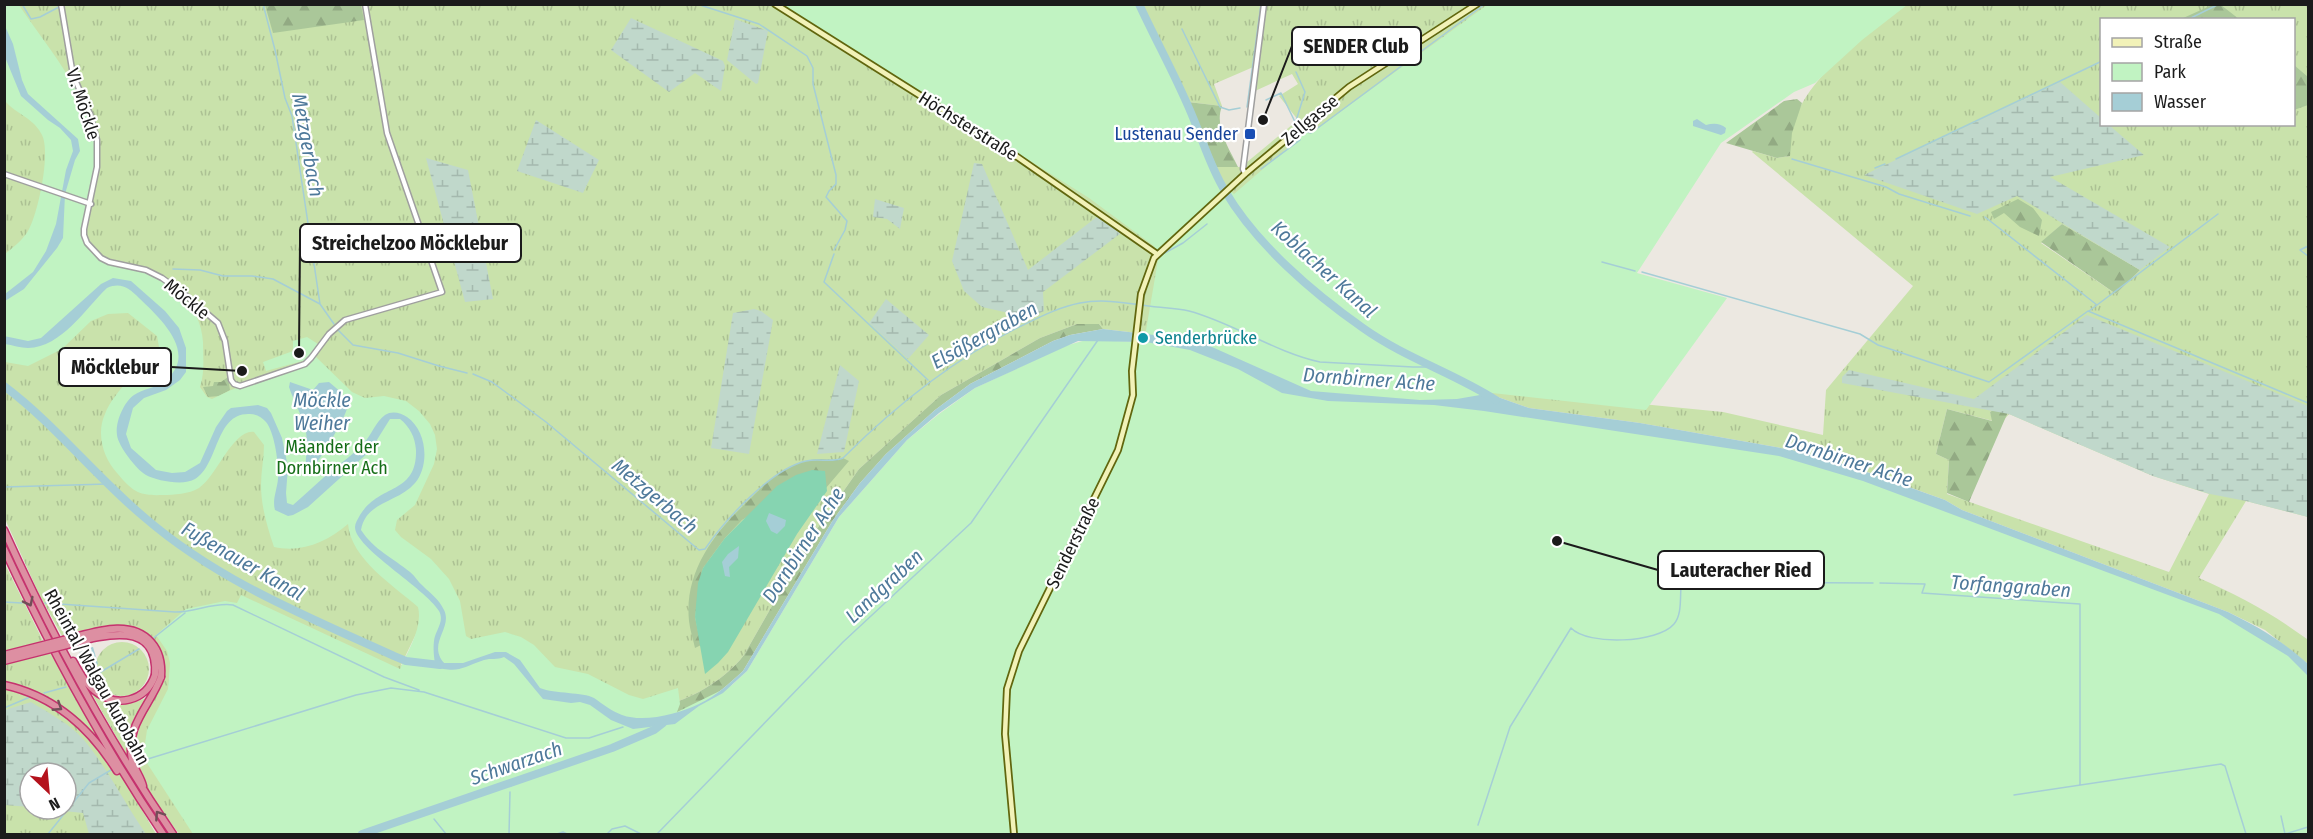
<svg xmlns="http://www.w3.org/2000/svg" width="2313" height="839" font-family="'Fira Sans Condensed',sans-serif">
<defs>
<pattern id="grass-tufts" width="24" height="20" patternUnits="userSpaceOnUse" patternTransform="scale(1.5)"><rect width="24" height="20" fill="#c9e2ab"/><path d="M3 7l-1-3M5 7V3M7 7l1-3M15 17l-1-3M17 17v-4M19 17l1-3" fill="none" stroke="#acc193"/></pattern>
<pattern id="forest-firs" width="22" height="20" patternUnits="userSpaceOnUse" patternTransform="scale(1.5)"><rect width="22" height="20" fill="#aac799"/><path d="M5 1l3.5 6h-7zM16 11l3.5 6h-7z" fill="#92aa83"/></pattern>
<pattern id="wetland-marsh" width="20" height="14" patternUnits="userSpaceOnUse" patternTransform="scale(1.5)"><rect width="20" height="14" fill="#c0d8cb"/><path d="M1 5h8M5 5V1M11 12h8M15 12V8" fill="none" stroke="#a4b9ae"/></pattern>
</defs>
<rect width="100%" height="100%" fill="#ece8e1"/>
<path fill="url(#grass-tufts)" fill-rule="evenodd" d="M821 4 1137 5 1178 92 1215 178V167H1241L1298 120 1279 96 1298 84 1292 74 1255 91 1258 65 1214 84 1222 106 1188 102 1142 5H1497L1445 43 1281 180 1273 192 1272 211 1295 242 1325 271 1372 310 1413 334 1511 382 1561 396 1723 412 1823 435 1826 390 1913 286 1752 152 1753 151 1777 158 1790 156C1788 110 1814 83 1844 53 1862 36 1880 20 1900 5H2308V517L2246 501 2199 578C2238 595 2273 614 2307 639L2308 664 2265 630 2228 612 1962 510 1945 500 1851 466 1792 450 1640 423 1529 408 1495 396 1480 395 1457 399 1420 400 1311 391 1203 343 1180 338 1103 329 1099 324H1077L1040 338 941 395 859 469 812 536 744 655C718 689 656 721 613 704 600 698 591 687 578 682 568 677 556 680 546 677 534 674 527 661 519 653 512 651 509 647 502 644 489 637 469 647 455 650L448 635 452 628 454 606 446 597 427 582 415 595 430 617 423 634H416L401 665C436 683 468 672 505 669L526 699C540 699 553 701 567 703 575 704 582 701 590 705 603 712 614 725 629 729 665 737 719 707 747 685L843 521 903 455 944 421 988 389 1071 350 1072 346 1087 342 1140 343 1134 386 1116 448 1025 635 1009 675 1003 720 1013 834H179C163 811 132 775 133 746 133 722 152 705 160 684 165 673 165 659 159 649 140 612 94 630 63 638L39 594 5 519 4 5H772L1084 203 1154 253 1158 255 1162 252 1178 308 1190 309 1320 361 1379 363C1356 345 1330 330 1308 311 1273 281 1244 247 1214 212 1196 223 1187 247 1164 250L1170 245 1178 244 1199 225V219L1218 203V197L1157 251 1075 193 994 139 804 20ZM2102 20H2294V124H2102ZM2062 224 2140 270 2116 294 2041 243ZM2037 382 2040 387C2025 397 2011 406 2002 422L2009 414 2153 476 2209 494 2169 572 1947 494 1949 460 1936 454 1947 409 1993 421 1990 412Z
M4 562 43 641 156 834H5ZM30 773H66V809H30Z
M95 669a27 27 0 1 1 54 0a27 27 0 1 1-54 0Z
M92 694C114 707 123 708 148 697 130 724 127 727 129 759Z"/>
<path fill="url(#forest-firs)" d="M265 5H361L364 20 273 33Z
M2212 5H2221L2239 19H2181Z
M2294 65 2308 77V105L2294 110Z
M1797 99 1802 103 1792 133 1790 156 1777 158 1726 143 1784 101Z
M1188 102 1222 106C1214 127 1229 148 1238 167H1215Z
M2018 199 2033 208 2042 220 2039 236 2020 227 2004 213 1994 219 1991 212Z
M2062 224 2140 270 2116 294 2041 242Z
M1077 324H1099L1103 329 1070 335 1053 341 970 384 935 410 886 454 860 483 833 520 743 671C730 683 716 696 699 704 678 714 643 723 622 715 611 711 603 704 594 698 582 692 555 694 540 688L520 660 506 652H495L463 663H444C431 647 445 633 446 615L434 594 423 587 427 581 446 597 454 606 452 628 448 635 455 650C469 646 489 637 502 644 509 646 512 651 519 653 527 661 534 674 546 677 556 680 568 677 578 682 591 687 600 698 613 704 656 721 718 689 744 655L812 536 859 469 941 395 1040 338Z
M228 377 230 390 219 396 208 397 203 387 213 386 214 382H221Z
M2037 382 2008 412 1969 502 1947 493 1949 460 1936 454 1947 409 1992 421 1990 412Z
M843 458 849 461 797 522 764 507 742 520 725 538 703 568 695 617 701 645 695 648C693 639 690 630 689 621 684 572 714 533 747 502 760 489 773 475 790 467 799 462 811 459 821 459 830 459 835 462 843 458Z"/>
<path fill="url(#wetland-marsh)" d="M631 18 723 61 725 66 721 91 695 73 669 92 611 50Z
M735 19 768 31 758 83 756 84 727 60Z
M2060 82 2101 118 2102 124 2109 125 2144 155 2050 177 2170 247 2140 270 2017 196 1977 214 1864 175Z
M536 120 599 160 583 193 517 171Z
M426 158 468 170 493 299 465 302Z
M974 163 982 164 1028 270 1098 216 1121 233 1043 292 1044 311 1022 321 1018 315 982 307 964 291 952 261Z
M875 199 904 208 900 229 887 219 873 217Z
M886 299 929 335 908 359 869 323Z
M754 309 761 311 773 320 749 454 711 448 733 313Z
M2087 315 2308 406V517L2246 501 2210 494 2153 476 2009 414 1842 383V377L1849 370 1974 399Z
M840 365 859 381 844 452 817 454Z
M31 702C49 713 70 724 84 740 108 769 125 804 146 834H89L83 813 44 809H66V773H30V807L5 805V710Z"/>
<path fill="#c1f3c2" d="M4 5H19C43 41 86 92 94 134 98 156 93 184 88 206 86 215 80 229 82 237 83 240 84 243 86 245 98 265 117 264 137 269 171 277 201 306 203 342 203 357 205 372 200 387L207 397 212 399 231 390 301 367 309 363 315 356 352 392 365 398 384 396 406 401 419 411 430 424 435 435 437 449 434 464 415 505 397 520 395 530 401 537 431 559 449 579 460 601 466 636 471 639 505 632 521 637 534 645 555 667 588 674 629 695 643 699 678 688 680 704 677 712 732 685 747 671 839 517 907 440 939 414 975 388 1065 346 1086 340 1144 342 1158 260 1154 246 1089 198 783 5H1143L1174 68 1224 184 1234 194 1298 139 1296 136 1302 131 1310 134 1487 5H1907L1862 40 1815 83 1794 92 1721 143 1637 273 1727 298 1646 410 1492 393 1489 402 1791 453 2211 606 2308 668V834H193L143 757 147 730 168 689 170 663 167 651 156 635 186 609 225 601 237 603 241 595 400 669C408 650 423 628 418 607 393 585 351 559 348 524 327 542 302 553 274 547 267 526 261 506 261 485 261 472 264 458 264 445L254 432C233 429 217 476 199 488 189 494 174 495 163 495 139 496 133 492 117 473 103 458 96 433 105 414 109 402 121 389 128 380 139 368 151 361 159 347L157 336 128 313 108 314 91 321 62 349 28 366 5 362V254C12 248 23 240 28 231 38 214 51 153 42 135 34 118 16 114 5 101Z
M307 337 318 344 306 360 266 371 263 362 293 351V341Z"/>
<path fill="#86d4b1" d="M812 470 825 471 827 491 797 534 728 652 718 663 705 674 695 617 698 583 703 568 725 538 777 486 796 475Z"/>
<path fill="#a5ced6" d="M5 26 13 44 22 80 28 94 78 139 80 151 75 160 65 194 63 238 57 248 24 289 5 301V294L33 272 46 251 56 224 66 170 73 151 71 140 60 128 48 120 21 96 5 57Z
M1697 119 1706 125C1713 123 1720 123 1726 128L1725 133 1721 135 1693 126V121Z
M113 278 131 281 165 311 179 328 186 348V372L180 380 166 390 144 398 133 408 126 434 131 448 156 470 172 473 185 472 200 463 216 427 227 411 231 408 258 405 267 408 271 413 282 438 288 467 286 493 287 503 293 505C306 494 318 482 331 471 342 462 354 454 363 444 371 436 376 421 385 415 392 410 401 413 407 417 427 431 430 465 415 483 398 503 366 501 361 530 374 550 393 558 410 572 415 576 418 582 423 586 431 594 439 599 444 610 453 628 427 643 444 663H463L495 652H506L520 660 540 688C555 694 583 692 594 698 603 704 611 711 622 715 644 723 678 714 699 704 716 696 730 683 743 671L833 520 860 483 886 454 935 410 970 384 1053 341 1070 335 1103 329 1180 338 1203 343 1311 391 1420 400 1457 399 1480 395 1495 396 1529 408 1640 423 1792 450 1850 466 1945 500 1962 510 2228 612C2257 626 2284 642 2308 664V676L2288 656 2219 614 1863 481 1779 456 1484 411 1434 405 1328 401 1282 393 1238 369 1190 350 1146 342 1078 341 975 388 939 413 907 440 839 517 747 671 723 693 699 706 675 724 633 729 611 720 590 705 580 702 571 703 543 699 514 664 504 657C497 660 491 658 484 660 460 668 459 674 432 666L435 664C434 657 433 649 434 641 435 630 445 622 439 611 425 588 355 548 355 527 355 523 358 519 360 515 380 483 417 495 416 450 415 437 410 427 400 419H390L370 451 308 507 293 515 288 516 275 510C272 500 277 490 278 479 279 465 275 433 266 422 262 417 256 414 250 414 215 412 219 465 195 479 184 486 157 481 146 475 137 470 118 446 117 435 115 422 124 402 134 395 143 389 155 388 163 382 201 355 160 318 139 298 129 288 121 282 107 288 85 309 62 347 28 348 21 348 12 345 5 344L4 336 28 341 41 338 101 284Z
M290 382 313 390 319 383 329 382 342 393 341 398 347 408C346 417 317 466 309 472L306 471C305 458 308 445 306 432 303 417 294 402 289 387Z
M769 513 786 520 785 526 777 534 771 531 766 521Z
M739 546 738 558 729 567 730 577 725 576 722 562 728 554Z
M87 648 93 647 98 664 90 670 84 665 79 653Z"/>
<g fill="none" stroke-linecap="round" stroke-linejoin="round">
<path stroke="#a5ced6" stroke-width="1.5" d="M22 4 31 19 40 17 59 7
M263 4 275 50 285 98 292 116 320 304 334 324
M697 4 759 24 807 56 813 68V84L836 175V184L829 191 826 197 847 221 845 230 834 250
M2187 20 2219 4
M1182 29 1220 107 1229 110 1240 108
M1266 100 1281 93 1297 126
M1247 107 1261 4
M1295 124 1305 92 1296 72
M1302 130 1311 133 1485 4
M1792 159 1886 187 1899 194 1970 216
M1896 159 2102 61
M1875 168 1885 164
M1261 169 1300 140
M1985 217 2097 305
M2308 246 2300 250 2308 256
M834 254 824 282 928 380
M1161 255 1183 243 1207 224
M1602 262 1635 271
M173 269 200 270 223 276H252L273 279 320 304
M1642 272 1860 334 1878 345 1989 382 2088 311 2308 403
M2089 311 2218 214
M337 329 353 345 398 353 439 366 467 373
M473 374 492 382 546 422 699 550 705 549C725 520 771 469 806 461 819 458 832 463 843 458 896 405 953 359 1021 326 1040 317 1059 307 1080 303 1105 298 1132 304 1157 307 1167 308 1178 308 1189 311 1234 323 1274 352 1320 362L1413 367H1426L1429 365
M4 487 107 484
M1880 583 1925 584 1922 593 2080 604V785
M4 602 22 603
M45 603 175 612C195 612 214 602 233 605L384 677 419 690
M151 640 185 613
M89 679 139 649
M44 693 66 687
M4 708 30 697
M138 762 356 695 391 688 424 692 566 738H589L623 727
M511 786V783
M2014 795 2221 764 2225 766 2246 834
M429 811 430 813
M2281 816 2285 834
M434 819 446 834
M1478 825 1510 727 1571 628C1588 646 1658 643 1674 624 1682 615 1680 598 1681 587L1719 582 1873 583
M48 834 89 783 111 770
M509 834 510 792
M557 834 563 832 567 834
M607 834 612 829 625 826 641 834
M657 834 843 642 971 523 1098 340
M2285 834 2308 827"/>
<path stroke="#a5ced6" stroke-width="8" d="M1139 4C1157 43 1178 80 1194 120 1204 144 1211 168 1225 191 1256 244 1313 293 1363 328 1405 358 1454 373 1496 400
M4 386C56 425 95 476 144 517 218 581 306 616 394 656L406 661 440 665
M362 834 612 748 654 730 663 723"/>
<defs>
<path id="street" d="M61 4 73 75 90 114 97 140V167L84 229V235L87 243 101 258 109 262 146 270 162 278 183 293 218 323 225 341 231 380 234 384 240 386 305 364 311 358 329 334 345 320 442 292 387 133 365 4
M4 174 91 204
M1245 174 1243 169 1264 4"/>
<path id="secondary" d="M775 4 1013 154 1157 254
M1014 834 1005 734 1007 689 1019 651 1118 450 1133 395 1132 371 1141 294 1154 258 1245 174 1349 87 1477 4"/>
<path id="highway" d="M4 530C52 636 107 738 173 834
M4 549C50 648 102 744 163 834
M73 661C79 672 85 683 95 691 116 708 146 702 155 675
M4 685C55 696 90 728 117 771
M143 786C141 777 134 769 132 760 125 726 150 706 161 677"/>
</defs>
<use href="#street" stroke="#9f9f9f" stroke-width="7"/>
<use href="#secondary" stroke="#61660e" stroke-width="8"/>
<use href="#highway" stroke="#c5336e" stroke-width="9"/>
<use href="#street" stroke="#fff" stroke-width="4"/>
<use href="#secondary" stroke="#f2f2b8" stroke-width="4.5"/>
<use href="#highway" stroke="#dd8fa2" stroke-width="6"/>
<defs>
<path id="highway-bridge" d="M4 655C24 650 44 645 63 640 90 634 129 617 151 642 160 652 162 664 161 677
M4 661C24 656 43 651 63 646 97 637 159 616 155 675"/>
</defs>
<use href="#highway-bridge" stroke="#c5336e" stroke-width="9" stroke-linecap="butt"/>
<use href="#highway-bridge" stroke="#dd8fa2" stroke-width="6"/>
</g>
<defs><path id="oneway-chevron" d="M-2-3.5L2.5 0L-2 3.5" fill="none" stroke-width="1.6" stroke-linecap="round" stroke-linejoin="round" transform="scale(1.5)"/></defs>
<g stroke="#724f58">
<use href="#oneway-chevron" transform="translate(29 602) rotate(64)"/>
<use href="#oneway-chevron" transform="translate(58 707) rotate(33)"/>
<use href="#oneway-chevron" transform="translate(159 815) rotate(-124)"/>
</g>
<rect fill="#1a4fb4" stroke="#fff" stroke-width="2" x="1244" y="128" width="12" height="12" rx="3"/>
<circle fill="#0f9aa8" stroke="#fff" stroke-width="2" cx="1143" cy="338" r="6"/>
<g text-anchor="middle" dominant-baseline="central" stroke-width="4.5" stroke-linejoin="round" paint-order="stroke">
<g font-size="18" fill="#1b1b1b" stroke="#fff">
<text transform="translate(83 104) rotate(72)">VI. Möckle</text>
<text transform="translate(1310 120) rotate(-40)">Zellgasse</text>
<text transform="translate(968 126) rotate(32)">Höchsterstraße</text>
<text transform="translate(187 299) rotate(39)">Möckle</text>
<text transform="translate(1073 543) rotate(-64)">Senderstraße</text>
<text transform="translate(97 677) rotate(61)">Rheintal/Walgau Autobahn</text>
</g>
<g font-size="18" fill="#164399" stroke="#fff" text-anchor="end">
<text x="1238" y="134">Lustenau Sender</text>
</g>
<g font-size="18" fill="#0d838f" stroke="#fff" text-anchor="start">
<text x="1155" y="338">Senderbrücke</text>
</g>
<g font-size="18" fill="#156d17" stroke="#fff">
<text x="332" y="447">Mäander der<tspan x="332" dy="21">Dornbirner Ach</tspan></text>
</g>
<g font-size="20" font-style="italic" fill="#4e799a" stroke="#fff">
<text transform="translate(308 145) rotate(80)">Metzgerbach</text>
<text transform="translate(1324 269) rotate(42)">Koblacher Kanal</text>
<text transform="translate(984 335) rotate(-29)">Elsäßergraben</text>
<text transform="translate(1369 379) rotate(4)">Dornbirner Ache</text>
<text x="322" y="400">Möckle<tspan x="322" dy="23">Weiher</tspan></text>
<text transform="translate(1849 460) rotate(18)">Dornbirner Ache</text>
<text transform="translate(655 496) rotate(40)">Metzgerbach</text>
<text transform="translate(803 545) rotate(-57)">Dornbirner Ache</text>
<text transform="translate(243 561) rotate(30)">Fußenauer Kanal</text>
<text transform="translate(884 586) rotate(-43)">Landgraben</text>
<text transform="translate(2011 586) rotate(4)">Torfanggraben</text>
<text transform="translate(516 763) rotate(-19)">Schwarzach</text>
</g>
</g>
<path fill="none" stroke="#1b1b1b" stroke-width="2" d="M1263 120L1292 46M299 353L300 243M242 371L171 367M1557 541L1658 570"/>
<g fill="#1b1b1b" stroke="#fff" stroke-width="2">
<circle cx="1263" cy="120" r="6"/>
<circle cx="299" cy="353" r="6"/>
<circle cx="242" cy="371" r="6"/>
<circle cx="1557" cy="541" r="6"/>
</g>
<g fill="#fff" stroke="#1b1b1b" stroke-width="2">
<rect x="1292" y="27" width="129" height="38" rx="6"/>
<rect x="300" y="224" width="221" height="38" rx="6"/>
<rect x="59" y="348" width="112" height="38" rx="6"/>
<rect x="1658" y="551" width="166" height="38" rx="6"/>
</g>
<g font-size="20" text-anchor="middle" font-weight="bold" fill="#1b1b1b">
<text x="1356" y="53">SENDER Club</text>
<text x="410" y="250">Streichelzoo Möcklebur</text>
<text x="115" y="374">Möcklebur</text>
<text x="1741" y="577">Lauteracher Ried</text>
</g>
<rect width="2313" height="839" fill="none" stroke="#1b1b1b" stroke-width="12"/>
<rect x="2100" y="18" width="195" height="108" fill="#ffffff" stroke="#a4a4a4" stroke-width="1.5"/>
<rect x="2112" y="38" width="30" height="9" fill="#f2f2b8" stroke="#a4a4a4" stroke-width="1.5"/>
<text x="2154" y="48" font-size="18" fill="#1b1b1b">Straße</text>
<rect x="2112" y="63" width="30" height="18" fill="#c1f3c2" stroke="#a4a4a4" stroke-width="1.5"/>
<text x="2154" y="78" font-size="18" fill="#1b1b1b">Park</text>
<rect x="2112" y="93" width="30" height="18" fill="#a5ced6" stroke="#a4a4a4" stroke-width="1.5"/>
<text x="2154" y="108" font-size="18" fill="#1b1b1b">Wasser</text>
<g transform="translate(48 791) rotate(154)"><circle r="28" fill="#ffffff" stroke="#a4a4a4" stroke-width="1.5"/>
<path d="M0-4.5L10 22L0 15L-10 22Z" fill="#b4121c"/>
<text y="-9" font-size="16" font-weight="bold" text-anchor="middle" fill="#1b1b1b">N</text>
</g>
</svg>
